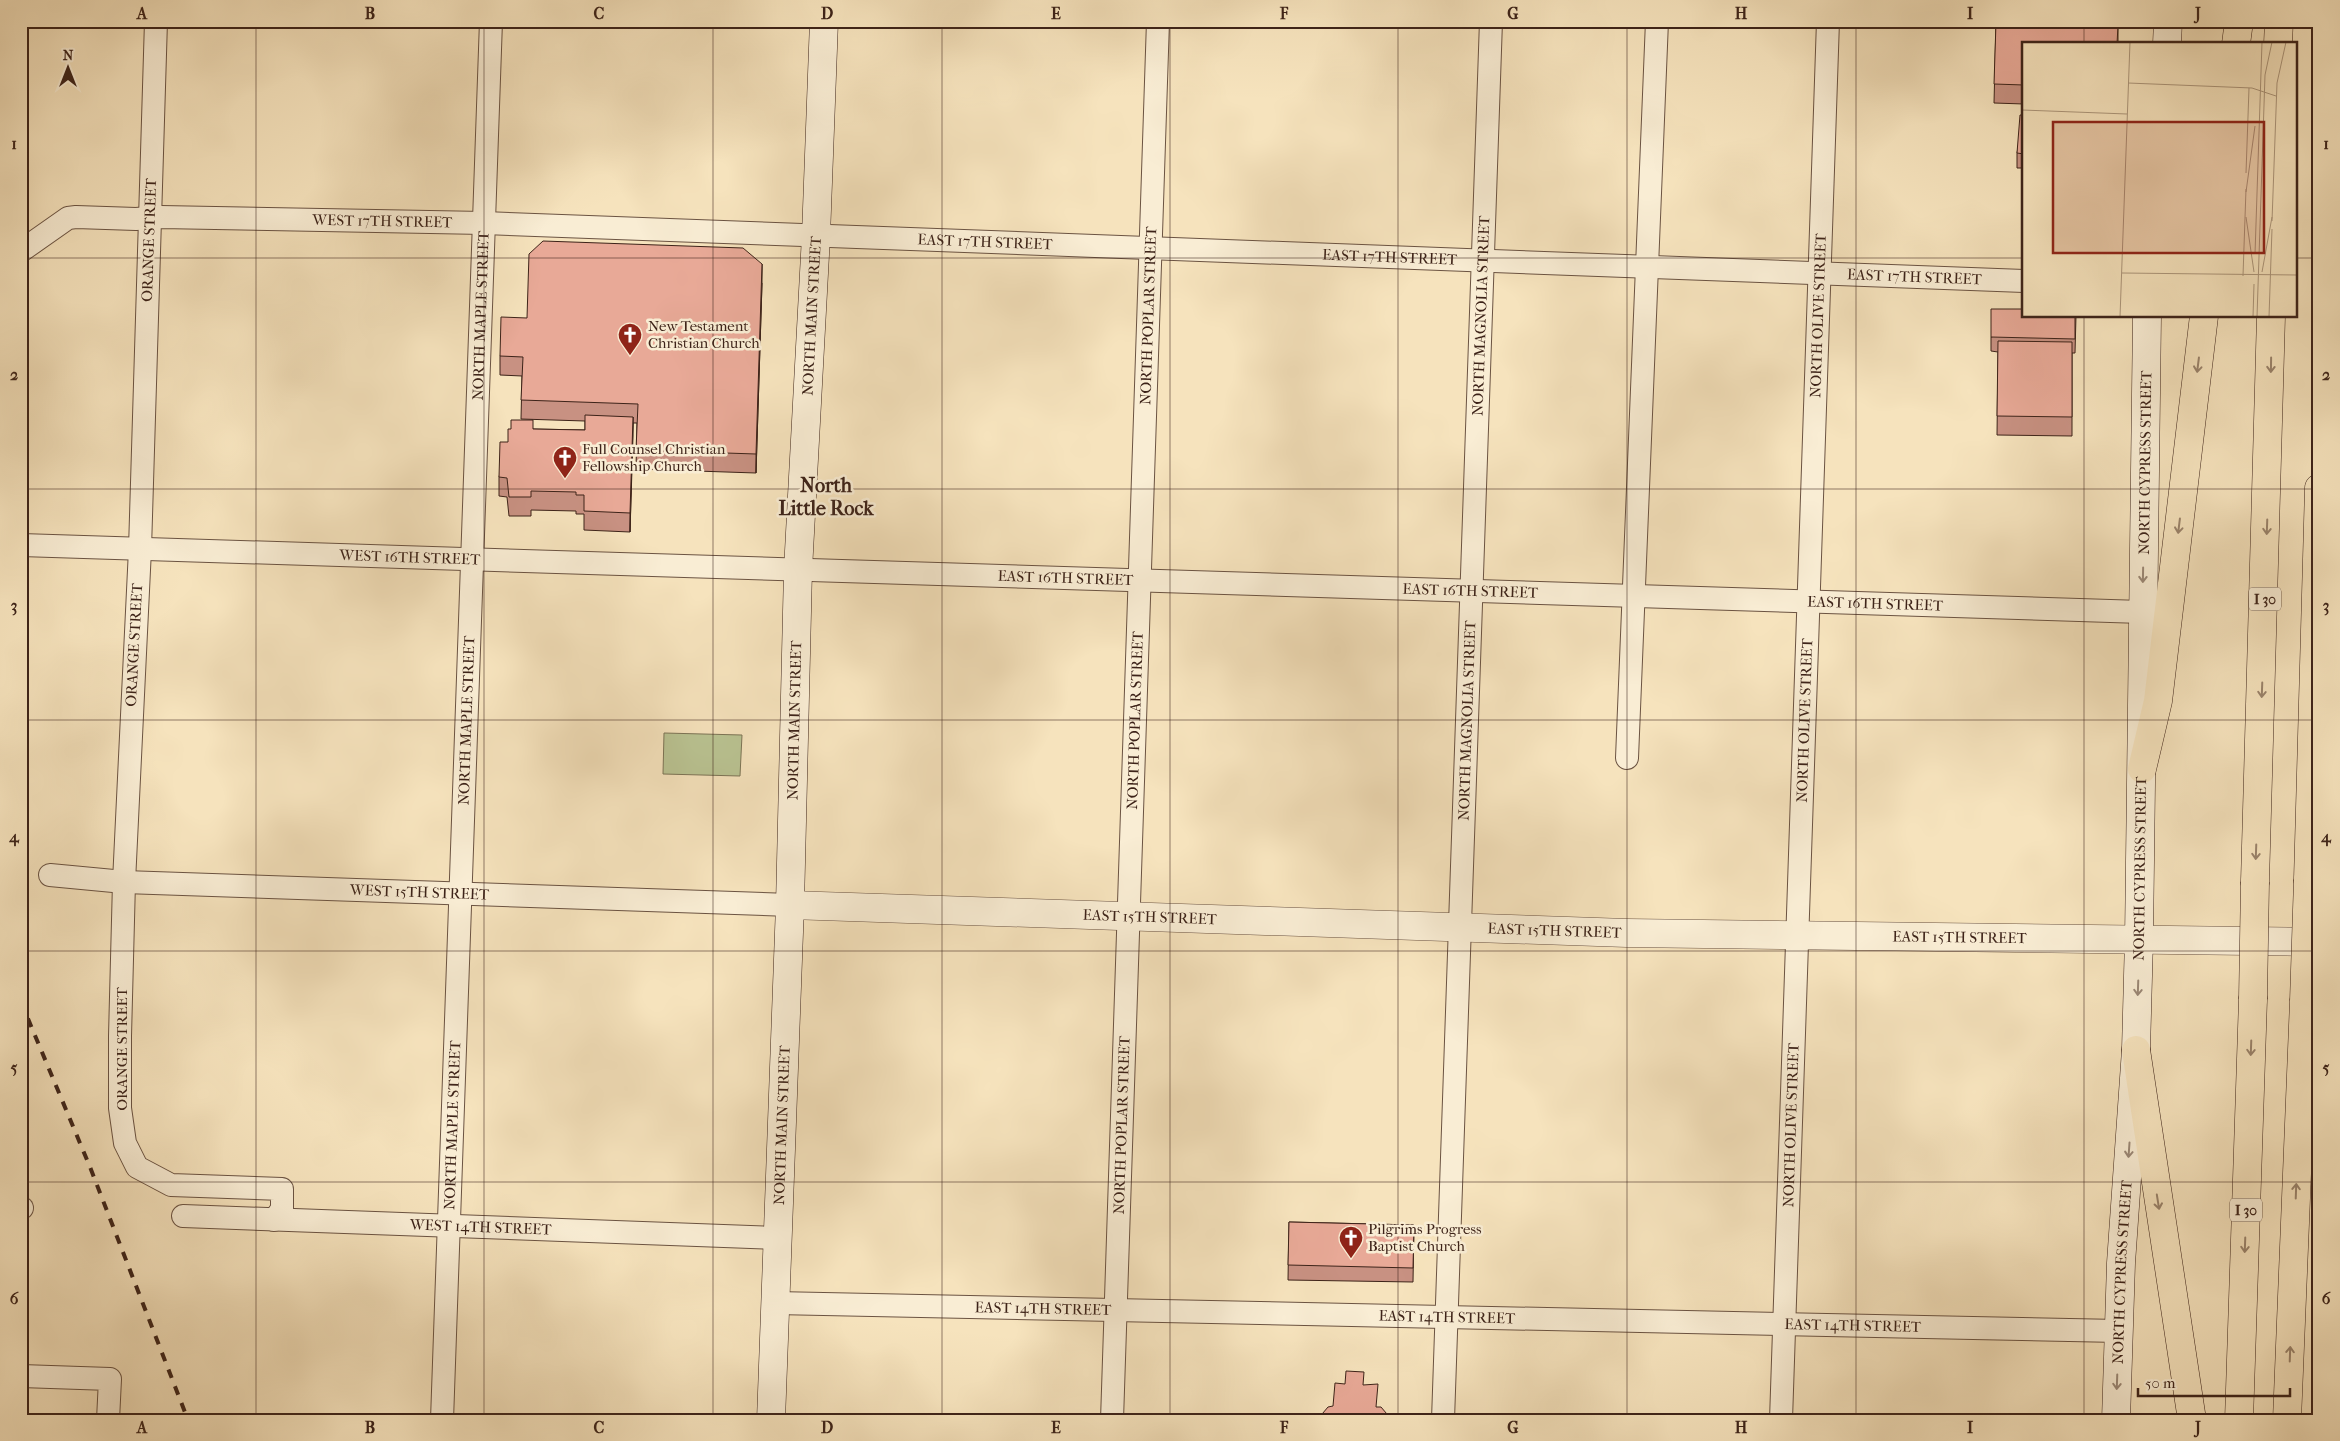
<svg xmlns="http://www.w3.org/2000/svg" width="2340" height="1441" font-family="'IM FELL French Canon',serif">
<rect width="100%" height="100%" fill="#f6e3bd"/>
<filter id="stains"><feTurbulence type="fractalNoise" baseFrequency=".004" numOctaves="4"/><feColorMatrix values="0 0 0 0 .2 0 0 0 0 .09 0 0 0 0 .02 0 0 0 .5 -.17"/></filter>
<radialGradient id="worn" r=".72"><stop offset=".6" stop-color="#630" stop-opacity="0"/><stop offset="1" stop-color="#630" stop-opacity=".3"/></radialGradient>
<path fill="#bac493" stroke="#7c7456" d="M664 733 742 735 740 776 663 774Z"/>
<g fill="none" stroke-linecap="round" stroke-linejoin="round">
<defs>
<g id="minor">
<path d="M156 21 140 549 124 882 120 1036V1108L125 1143 137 1167 171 1185 282 1189V1209L274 1220"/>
<path id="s1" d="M21 251 68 218 76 217 136 219 161 217 484 223 2024 281"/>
<path id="s2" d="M21 545 2142 612"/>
<path d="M1627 758 1657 21"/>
<path id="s3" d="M50 875 124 882 790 905"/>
<path d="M21 1208H22"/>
<path id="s4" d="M183 1216 777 1238"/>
<path id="s5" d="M775 1303 2119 1331"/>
<path d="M21 1376 110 1379 108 1420"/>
<path id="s6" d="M442 1420 491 21"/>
<path id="s7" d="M1112 1420 1158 21"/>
<path id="s8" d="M1443 1420 1491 21"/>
<path id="s9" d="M1781 1420 1828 21"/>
</g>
<g id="tertiary">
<path id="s10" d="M790 905 1627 933 2319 942"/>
</g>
<g id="secondary">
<path d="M2167 44 2168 21"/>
<path id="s11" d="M771 1420 790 905 798 570 816 236 824 21"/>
<path id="s12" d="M2116 1420 2121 1263 2136 1050 2139 939 2147 316"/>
</g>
<path id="motorway" d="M2236 44 2239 21
M2278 44 2279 21
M2142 769 2158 701 2204 316
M2308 880 2319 488
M2255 882 2271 316
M2136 1050 2192 1420
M2239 1420 2253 999
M2287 1420 2304 1001"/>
</defs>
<use href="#minor" stroke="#6b5342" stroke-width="24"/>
<use href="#tertiary" stroke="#6b5342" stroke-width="29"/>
<use href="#secondary" stroke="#3d2319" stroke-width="29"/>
<use href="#motorway" stroke="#3d2319" stroke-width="29"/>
<use href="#minor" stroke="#f9edd4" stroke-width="22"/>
<use href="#tertiary" stroke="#f9edd4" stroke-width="28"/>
<use href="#secondary" stroke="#f9edd4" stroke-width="28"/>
<use href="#motorway" stroke="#f6e3bd" stroke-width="28"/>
<path stroke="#3d2319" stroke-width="4" stroke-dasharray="9 9" stroke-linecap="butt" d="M21 1002 90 1167 188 1420"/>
<defs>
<path id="motorway-bridge" d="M2253 999 2255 882
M2304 1001 2308 880"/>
</defs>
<use href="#motorway-bridge" stroke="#3d2319" stroke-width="29" stroke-linecap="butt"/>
<use href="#motorway-bridge" stroke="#f6e3bd" stroke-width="28"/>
</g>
<path fill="#c89182" stroke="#3d2319" d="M1996 22 2118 25V44H2024V104L1994 103Z
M2024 115V168H2017V153Z
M762 283 756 473 636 469 637 423H633L630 532 584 530V514H576V511L531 510V516H509L507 497 499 496V477L508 442 533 429 585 430V421L521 419 522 376 500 375V356L527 318Z
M2076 316 2075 353H2072V436L1997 435 1998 352 1991 351V337Z
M1289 1222 1414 1225 1413 1282 1288 1280Z"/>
<path fill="#a2766a" stroke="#3d2319" d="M762 264V283L756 473V454Z
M633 417V436L630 532V513Z"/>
<path fill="#e8a997" stroke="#3d2319" d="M1996 22 2118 25 2117 44H2024V85L1994 84Z
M2020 115H2024V154L2017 153Z
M543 241 743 248 762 264 756 454 636 450 638 404 521 400 523 357 500 356 501 317 527 318 529 254Z
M1991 309H2024V316H2075V339L1991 337Z
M1998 341 2072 342V417L1997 416Z
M585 415 633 417 630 513 584 511V495H576V492L531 491V497H509L507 478 499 477 500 442H508V429H511V420H533V429L585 430Z
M1289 1222 1414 1225 1413 1268 1288 1265Z
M1346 1371 1364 1372 1363 1385 1378 1384 1376 1407H1381L1392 1420H1317L1328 1407 1333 1406 1335 1383 1345 1384Z"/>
<defs><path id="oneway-shaft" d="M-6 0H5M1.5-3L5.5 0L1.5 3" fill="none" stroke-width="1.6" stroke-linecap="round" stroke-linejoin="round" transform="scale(1.25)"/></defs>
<g stroke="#9a836b">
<use href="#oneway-shaft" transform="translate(2198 365) rotate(97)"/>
<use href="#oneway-shaft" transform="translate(2271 365) rotate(91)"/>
<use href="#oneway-shaft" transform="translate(2179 526) rotate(97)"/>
<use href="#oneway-shaft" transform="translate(2267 527) rotate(92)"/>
<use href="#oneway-shaft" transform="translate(2262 690) rotate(92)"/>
<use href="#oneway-shaft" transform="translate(2256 852) rotate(92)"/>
<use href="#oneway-shaft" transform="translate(2251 1048) rotate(92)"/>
<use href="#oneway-shaft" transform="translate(2296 1191) rotate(-88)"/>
<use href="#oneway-shaft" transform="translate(2158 1202) rotate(81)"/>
<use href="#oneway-shaft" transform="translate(2245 1245) rotate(92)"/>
<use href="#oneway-shaft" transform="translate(2290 1354) rotate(-88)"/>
</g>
<g stroke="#9b8876">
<use href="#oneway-shaft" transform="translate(2143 575) rotate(91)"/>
<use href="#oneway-shaft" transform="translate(2138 988) rotate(92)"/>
<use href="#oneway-shaft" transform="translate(2129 1150) rotate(94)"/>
<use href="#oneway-shaft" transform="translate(2117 1382) rotate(92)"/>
</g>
<path fill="none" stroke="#3d2319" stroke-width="1" stroke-opacity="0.55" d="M256 21V1420M484 21V1420M713 21V1420M942 21V1420M1170 21V1420M1398 21V1420M1627 21V1420M1856 21V1420M2084 21V44M21 258H2024M2296 258H2319M2084 316V1420M21 489H2319M21 720H2319M21 951H2319M21 1182H2319"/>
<defs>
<symbol id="church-pin" viewBox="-11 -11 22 30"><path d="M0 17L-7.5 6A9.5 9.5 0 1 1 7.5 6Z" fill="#8f2418" stroke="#f9edd4"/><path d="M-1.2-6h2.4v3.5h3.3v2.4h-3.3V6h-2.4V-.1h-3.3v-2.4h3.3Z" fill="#fff"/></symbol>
</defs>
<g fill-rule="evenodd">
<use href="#church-pin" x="616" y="321" width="28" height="38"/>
<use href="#church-pin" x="551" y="444" width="28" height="38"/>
<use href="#church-pin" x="1337" y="1224" width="28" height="38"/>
</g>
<g text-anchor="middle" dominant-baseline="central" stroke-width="5" stroke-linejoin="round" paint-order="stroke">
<g fill="#f9edd4" stroke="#756051" stroke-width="1">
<rect x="2249" y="587.5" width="32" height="23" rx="4"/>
<rect x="2230" y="1198.5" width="32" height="23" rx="4"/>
</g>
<g font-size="14" font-weight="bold" fill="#3d2319">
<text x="2265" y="599">I 30</text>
<text x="2246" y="1210">I 30</text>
</g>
<g font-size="15" fill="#3d2319" stroke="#f9edd4">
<text stroke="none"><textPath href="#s1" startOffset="372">WEST 17TH STREET</textPath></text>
<text transform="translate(149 240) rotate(-88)">ORANGE STREET</text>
<text stroke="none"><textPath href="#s1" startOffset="975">EAST 17TH STREET</textPath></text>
<text stroke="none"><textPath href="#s1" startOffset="1380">EAST 17TH STREET</textPath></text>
<text stroke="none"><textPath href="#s1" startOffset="1905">EAST 17TH STREET</textPath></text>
<text stroke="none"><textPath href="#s6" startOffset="1105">NORTH MAPLE STREET</textPath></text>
<text stroke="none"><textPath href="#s11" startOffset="1105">NORTH MAIN STREET</textPath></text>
<text stroke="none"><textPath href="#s7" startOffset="1105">NORTH POPLAR STREET</textPath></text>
<text stroke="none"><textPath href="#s8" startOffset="1105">NORTH MAGNOLIA STREET</textPath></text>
<text stroke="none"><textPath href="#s9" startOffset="1105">NORTH OLIVE STREET</textPath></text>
<text stroke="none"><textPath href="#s12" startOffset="958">NORTH CYPRESS STREET</textPath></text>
<text stroke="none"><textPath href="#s2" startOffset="389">WEST 16TH STREET</textPath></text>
<text stroke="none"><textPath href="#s2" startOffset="1045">EAST 16TH STREET</textPath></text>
<text stroke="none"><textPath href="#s2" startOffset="1450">EAST 16TH STREET</textPath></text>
<text stroke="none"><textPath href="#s2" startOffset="1855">EAST 16TH STREET</textPath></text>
<text transform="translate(134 645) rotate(-87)">ORANGE STREET</text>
<text stroke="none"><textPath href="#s11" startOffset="700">NORTH MAIN STREET</textPath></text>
<text stroke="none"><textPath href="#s7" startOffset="700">NORTH POPLAR STREET</textPath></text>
<text stroke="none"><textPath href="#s6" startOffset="700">NORTH MAPLE STREET</textPath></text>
<text stroke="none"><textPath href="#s8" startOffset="700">NORTH MAGNOLIA STREET</textPath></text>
<text stroke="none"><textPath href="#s9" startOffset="700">NORTH OLIVE STREET</textPath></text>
<text stroke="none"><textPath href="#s12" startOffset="552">NORTH CYPRESS STREET</textPath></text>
<text stroke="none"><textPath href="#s3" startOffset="370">WEST 15TH STREET</textPath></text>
<text stroke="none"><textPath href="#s10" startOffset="360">EAST 15TH STREET</textPath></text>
<text stroke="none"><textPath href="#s10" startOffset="765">EAST 15TH STREET</textPath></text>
<text stroke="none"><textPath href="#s10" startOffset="1170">EAST 15TH STREET</textPath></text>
<text transform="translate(122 1049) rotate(-90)">ORANGE STREET</text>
<text stroke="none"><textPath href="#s6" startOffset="295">NORTH MAPLE STREET</textPath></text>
<text stroke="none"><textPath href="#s11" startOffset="295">NORTH MAIN STREET</textPath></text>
<text stroke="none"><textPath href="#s7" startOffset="295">NORTH POPLAR STREET</textPath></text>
<text stroke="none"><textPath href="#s9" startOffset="295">NORTH OLIVE STREET</textPath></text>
<text stroke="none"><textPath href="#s4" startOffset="298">WEST 14TH STREET</textPath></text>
<text stroke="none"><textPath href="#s12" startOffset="148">NORTH CYPRESS STREET</textPath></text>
<text stroke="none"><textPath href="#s5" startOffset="268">EAST 14TH STREET</textPath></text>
<text stroke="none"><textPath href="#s5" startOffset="672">EAST 14TH STREET</textPath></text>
<text stroke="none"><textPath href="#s5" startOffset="1078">EAST 14TH STREET</textPath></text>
</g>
<g font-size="15" fill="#3d2319" stroke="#f9edd4" text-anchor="start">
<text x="648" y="326">New Testament<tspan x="648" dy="17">Christian Church</tspan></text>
<text x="582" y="449">Full Counsel Christian<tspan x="582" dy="17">Fellowship Church</tspan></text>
<text x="1368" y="1229">Pilgrims Progress<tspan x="1368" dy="17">Baptist Church</tspan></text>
</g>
<g font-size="20" font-weight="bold" fill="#3d2319" stroke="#f9edd4">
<text x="826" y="485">North<tspan x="826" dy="23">Little Rock</tspan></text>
</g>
</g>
<g transform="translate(2022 42)">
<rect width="275" height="275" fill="#f6e3bd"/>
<path fill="none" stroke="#ac967b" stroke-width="1" d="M106 41 230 46 254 54M0 68 105 72M224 131 227 46M224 150 233 84M224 175 232 230M250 179 255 41 264 0M233 212 240 0M240 230 250 175M100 231 275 233M221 234 224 147M98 275 108 0M231 275 232 242M235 275 243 33 250 0M247 275 250 187"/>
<path fill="#8f2418" fill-opacity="0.15" stroke="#8f2418" stroke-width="2.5" d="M31 80H242V211H31Z"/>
<rect width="275" height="275" fill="none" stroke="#3d2319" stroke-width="2.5"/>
</g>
<rect width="2340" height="1441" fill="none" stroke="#f6e3bd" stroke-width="55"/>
<g transform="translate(68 68)" stroke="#f9edd4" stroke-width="4" paint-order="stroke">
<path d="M0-4L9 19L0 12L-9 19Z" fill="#3d2319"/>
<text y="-8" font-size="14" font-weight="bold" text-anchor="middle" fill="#3d2319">N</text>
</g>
<path d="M2138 1388v8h152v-8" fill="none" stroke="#3d2319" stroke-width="2.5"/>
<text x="2145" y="1388" font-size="15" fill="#3d2319" stroke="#f9edd4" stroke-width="4" paint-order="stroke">50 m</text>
<rect x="28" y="28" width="2284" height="1386" fill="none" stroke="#3d2319" stroke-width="2"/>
<g font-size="16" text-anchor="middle" font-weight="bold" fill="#3d2319">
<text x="142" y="19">A</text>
<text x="370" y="19">B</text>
<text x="599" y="19">C</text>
<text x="827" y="19">D</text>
<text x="1056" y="19">E</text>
<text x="1284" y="19">F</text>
<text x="1513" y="19">G</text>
<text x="1741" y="19">H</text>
<text x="1970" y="19">I</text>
<text x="2198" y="19">J</text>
<text x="14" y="149">1</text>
<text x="2326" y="149">1</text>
<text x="14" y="380">2</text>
<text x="2326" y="380">2</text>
<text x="14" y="611">3</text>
<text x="2326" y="611">3</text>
<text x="14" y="842">4</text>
<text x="2326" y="842">4</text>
<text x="14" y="1073">5</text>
<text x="2326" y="1073">5</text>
<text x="14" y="1304">6</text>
<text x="2326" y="1304">6</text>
<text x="142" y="1433">A</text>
<text x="370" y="1433">B</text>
<text x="599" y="1433">C</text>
<text x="827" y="1433">D</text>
<text x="1056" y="1433">E</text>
<text x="1284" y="1433">F</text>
<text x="1513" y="1433">G</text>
<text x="1741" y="1433">H</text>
<text x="1970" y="1433">I</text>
<text x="2198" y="1433">J</text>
</g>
<rect width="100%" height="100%" filter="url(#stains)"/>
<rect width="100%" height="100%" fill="url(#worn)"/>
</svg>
